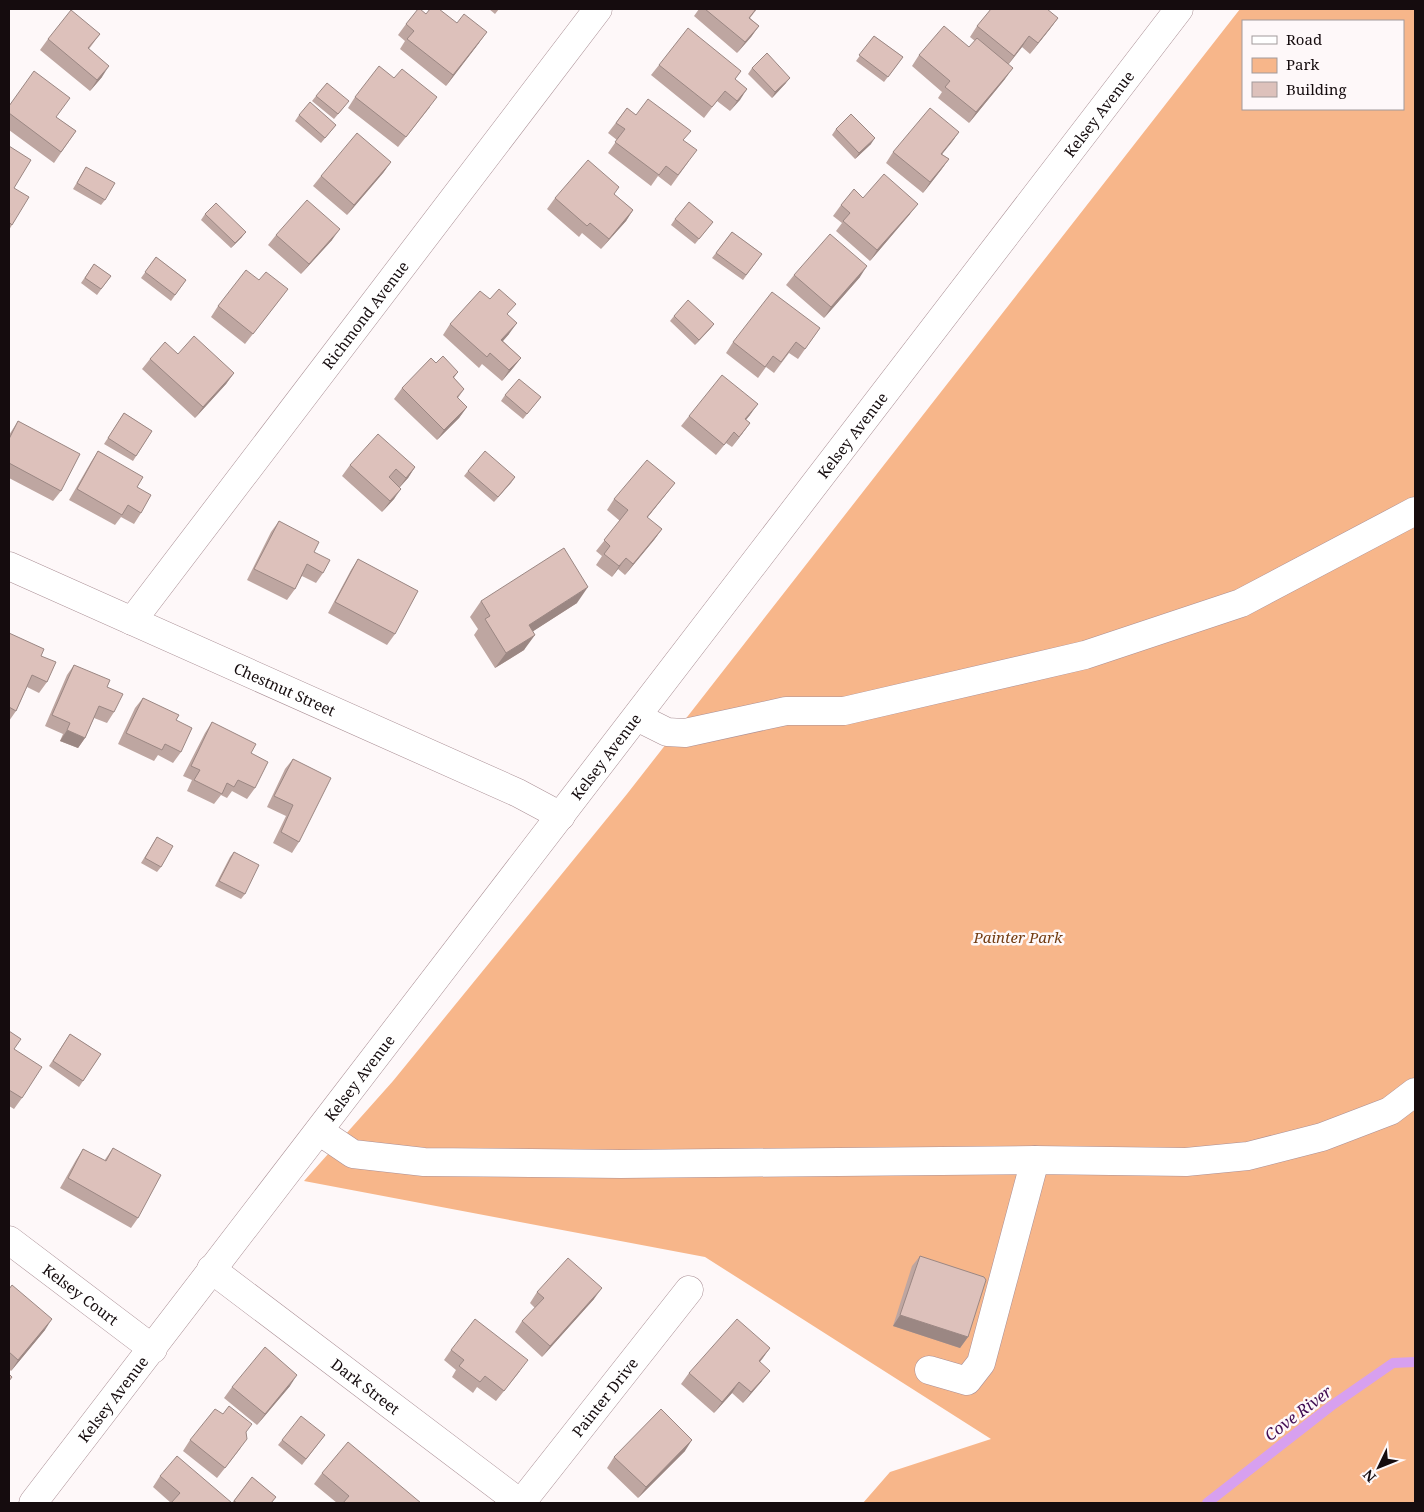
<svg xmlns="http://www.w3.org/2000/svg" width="1424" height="1512" font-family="'Noto Serif',serif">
<rect width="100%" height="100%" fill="#fef8f9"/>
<path fill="#f7b68a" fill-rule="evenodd" d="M1240 9H1415V1503H863L890 1472 991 1439 705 1257 304 1181 393 1081 627 794ZM1243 21H1403V109H1243Z"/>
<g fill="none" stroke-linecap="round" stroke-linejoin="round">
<path stroke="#d7a0ef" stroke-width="10" d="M1207 1503 1331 1406 1393 1363 1415 1362"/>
<defs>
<g id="minor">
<path id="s1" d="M9 566 518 793 561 816"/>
<path id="s2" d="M132 621 598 9"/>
<path d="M637 717 667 732 685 733 786 711H844L1085 655 1241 603 1415 511"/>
<path d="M319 1131 353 1154 424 1162 621 1164 1035 1160 1186 1162 1248 1156 1322 1137 1390 1111 1415 1092"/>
<path id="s3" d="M9 1240 153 1349"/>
<path id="s4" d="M211 1269 520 1503"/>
<path d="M929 1370 967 1381 981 1363 1035 1160"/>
<path id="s5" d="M33 1503 1179 9"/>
<path id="s6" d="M521 1503 689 1290"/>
</g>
</defs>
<use href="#minor" stroke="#aa8f95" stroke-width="29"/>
<use href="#minor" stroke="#fff" stroke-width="28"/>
</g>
<path fill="#bea6a1" d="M489 9H499L495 14Z
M699 9H757L750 18 759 26 751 37 737 53 694 16Z
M426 14 479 43 446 86 400 49 405 41 398 35 406 24Z
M1058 18 1030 54 1022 47 1008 65 1005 79 969 123 938 98 942 92 912 66 919 55 969 47 975 41 970 37 977 26Z
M100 34 89 49 102 77 90 91 40 50 48 39Z
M874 36 903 57 884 82 856 61Z
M659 65 741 71 735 79 747 89 730 111 717 101 704 118 651 75Z
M752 68 786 83 772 98 748 74Z
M394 78 430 107 398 147 348 108 355 97Z
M316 96 345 106 334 119 312 101Z
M9 106 56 117 76 131 54 163 9 130Z
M627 108 636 115 684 141 689 161 671 186 658 176 651 186 608 153 617 140 608 133Z
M299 115 336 125 321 143 295 121Z
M836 129 871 144 855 159 832 135Z
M959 132 942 154 949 159 941 170 923 193 886 163 893 152Z
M9 146 14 188 12 225 9 230Z
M391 162 383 173 347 215 313 186 321 176Z
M86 167 105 200 101 205 73 189Z
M614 194 633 210 626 221 601 249 582 233 579 237 547 209 555 198Z
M863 198 910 214 870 261 836 231 842 223 833 216 841 205Z
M205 214 242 237 231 248 201 220Z
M675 219 713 222 695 244 671 225Z
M732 232 762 254 743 280 712 258Z
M276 235 332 240 301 274 268 245Z
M156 257 186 280 171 301 141 278Z
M94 264 111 276 97 295 81 283Z
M794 275 860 277 824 318 786 285Z
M259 280 288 289 245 344 211 317 218 306Z
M508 315 509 334 503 341 521 358 513 368 502 381 482 364 479 368 443 335 450 324Z
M674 316 714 324 710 329 695 345 670 321Z
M820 328 798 359 789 353 774 373 766 367 758 378 726 353 733 342Z
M178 354 234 373 226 384 195 418 142 369 150 359Z
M436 363 458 372 454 378 464 389 458 398 467 407 459 418 437 440 394 399 402 388Z
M505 395 541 397 523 419 501 401Z
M124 413 152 431 133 461 104 444Z
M750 415 746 420 750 423 732 447 726 443 716 455 681 426 689 416Z
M18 421 61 491 53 501 9 478V435Z
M98 451 137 487 141 513 134 524 121 517 115 525 69 500 91 462Z
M350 465 415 467 408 478 400 487 394 499 382 512 342 476Z
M468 471 515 477 494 502 464 476Z
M675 483 647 518 662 529 654 540 625 575 618 569 612 577 596 565 602 556 596 551 620 521 607 510 614 499Z
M279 521 314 552 323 573 316 583 302 576 295 589 287 600 247 580 271 532Z
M358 559 395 634 387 645 328 613 351 570Z
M481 601 577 603 533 631 524 650 495 668 474 635 478 629 470 617Z
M9 633 41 656 47 682 39 693 27 687 16 711 9 721Z
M74 665 107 687 114 712 107 723 94 718 85 738 78 748 60 741 63 734 45 726 67 675Z
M143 698 176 720 181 752 173 763 158 755 154 761 118 744 135 708Z
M212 722 251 753 255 788 247 799 232 791 227 798 221 795 214 804 187 791 192 780 183 776 205 733Z
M293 759 299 842 292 853 273 843 286 816 267 807 285 769Z
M157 837 161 867 157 872 141 863Z
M234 852 245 894 241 899 215 886 230 857Z
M9 1031 14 1049 22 1098 14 1109 9 1106Z
M70 1034 101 1054 79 1087 49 1066Z
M113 1148 138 1218 131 1228 60 1188 76 1160 83 1149 104 1161Z
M920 1256 968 1337 960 1348 893 1326 912 1266Z
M9 1289 45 1330 11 1371 9 1369Z
M537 1292 594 1299 542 1357 515 1332 522 1321 535 1308 530 1303Z
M770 1348 760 1362 762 1381 743 1403 732 1393 714 1413 681 1384 689 1373Z
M451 1350 520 1371 496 1401 477 1387 473 1393 452 1377 456 1370 444 1360Z
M290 1386 257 1425 224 1398 232 1387Z
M246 1432 240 1449 217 1478 183 1451 190 1440Z
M325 1435 302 1465 278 1445 282 1440Z
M685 1451 638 1498 607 1468 614 1457Z
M322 1473 421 1503H337L314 1484Z
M160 1476 232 1503 252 1477 276 1497 271 1503H171L153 1487Z"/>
<path fill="#9b8783" d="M1058 18 1050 29 1030 54 1038 43Z
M759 26 751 37 737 53 745 42Z
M487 32 479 43 446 86 453 75Z
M1029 36 1022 47 1007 66 1014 56Z
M109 66 102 77 90 91 97 80Z
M1013 68 1005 79 969 123 976 112Z
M790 78 786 83 772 98 775 92Z
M747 89 740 100 730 111 737 101Z
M959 132 952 142 934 164 941 154Z
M875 138 871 144 855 159 859 153Z
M949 159 941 170 923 193 930 182Z
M391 162 383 173 347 215 354 205Z
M918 204 910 214 870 261 877 250Z
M633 210 626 221 601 249 609 239Z
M340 229 332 240 301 274 309 264Z
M246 232 242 237 231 248 235 243Z
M867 266 860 277 824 318 831 307Z
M517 323 509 334 494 351 501 340Z
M714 324 710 329 695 345 699 340Z
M521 358 513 368 502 381 509 370Z
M234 373 226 384 195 418 203 407Z
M758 404 750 415 737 430 745 419Z
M467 407 459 418 437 440 444 430Z
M750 423 742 434 732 447 739 437Z
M415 467 408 478 398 489 406 478Z
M515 477 511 483 494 502 498 497Z
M675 483 639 528 647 517Z
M401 489 394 499 382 512 390 501Z
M662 529 654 540 625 575 633 564Z
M626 558 618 569 612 577 619 566Z
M588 587 577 603 518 641 529 625Z
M535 635 524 650 495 668 506 653Z
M67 730 85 738 78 748 60 741Z
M602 1288 594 1299 542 1357 550 1346Z
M900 1315 968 1337 960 1348 893 1326Z
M52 1319 45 1330 11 1371 18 1360Z
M770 1348 762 1359 751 1371 759 1361Z
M770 1371 762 1381 743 1403 751 1392Z
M297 1375 290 1386 257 1425 265 1414Z
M739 1382 732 1393 714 1413 722 1402Z
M692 1440 685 1451 638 1498 646 1487Z"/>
<path fill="#ddc1bb" stroke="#9b8783" d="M418 9H420L426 14 430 9H439L457 23 464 14 487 32 453 75 407 39 414 31 406 24Z
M705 9H756L749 18 759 26 745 42Z
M991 9H1047L1058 18 1038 43 1029 36 1014 56 977 26Z
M71 10 100 34 88 48 109 66 97 80 48 39Z
M944 26 969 47 977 38 1013 68 976 112 945 87 950 81 919 55Z
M688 28 741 71 735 79 747 89 737 101 725 91 712 107 659 65Z
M874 36 903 57 888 77 859 55Z
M767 53 790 78 775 92 752 68Z
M379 66 394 78 402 69 437 97 406 137 355 97Z
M34 71 70 98 56 117 76 131 61 152 9 113V106Z
M327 83 349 101 338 114 316 96Z
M648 99 691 131 683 140 697 150 678 175 666 166 659 175 615 142 625 129 616 123 627 108 636 115Z
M310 102 336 125 325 138 299 115Z
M930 108 959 132 941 154 949 159 930 182 893 152Z
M851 114 875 138 859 153 836 129Z
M357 133 391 162 354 205 321 176Z
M9 146 31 160 14 188 29 197 12 225 9 222Z
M588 160 619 187 614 194 633 210 609 239 590 223 587 226 555 198Z
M86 167 115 183 105 200 77 183Z
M884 174 918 204 877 250 843 221 850 213 841 205 854 189 863 198Z
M307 200 340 229 309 264 276 235Z
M689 202 713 222 699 239 675 219Z
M216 203 246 232 235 243 205 214Z
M732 232 762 254 746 275 716 253Z
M830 234 867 266 831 307 794 275Z
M156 257 186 280 175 295 145 272Z
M94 264 111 276 101 289 85 278Z
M246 270 259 280 266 272 288 289 253 334 218 306Z
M499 289 516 304 507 314 517 323 501 340 521 358 509 370 490 353 487 357 450 324 480 291 490 299Z
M772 292 820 328 805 349 796 342 781 362 773 356 765 367 733 342Z
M688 300 714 324 699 340 674 316Z
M194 336 234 373 203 407 150 359 165 342 178 354Z
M443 356 458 372 453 377 464 389 457 397 467 407 444 430 402 388 431 358 436 363Z
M722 375 758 404 745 419 750 423 739 437 734 432 724 445 689 416Z
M519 379 541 397 527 414 505 395Z
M124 413 152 431 136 456 108 438Z
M18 421 80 454 61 491 9 463V439Z
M378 434 415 467 406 478 396 469 389 477 401 489 390 501 350 465Z
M98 451 143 477 137 487 151 495 141 513 128 505 122 515 77 489Z
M485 451 515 477 498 497 468 471Z
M647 460 675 483 647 517 662 529 633 564 626 558 619 566 604 554 610 546 604 540 628 510 614 499Z
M279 521 319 542 314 552 330 560 323 573 307 564 295 589 254 569Z
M564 548 588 587 529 625 535 635 506 653 485 619 490 616 481 601Z
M358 559 418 591 395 634 335 602Z
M9 633 44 649 41 656 56 662 47 682 32 675 16 711 9 707Z
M74 665 110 680 107 687 123 694 114 712 99 706 85 738 67 730 70 723 52 715Z
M143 698 179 715 176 720 192 728 181 752 165 744 162 750 126 733Z
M212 722 256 744 251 753 268 762 255 788 238 780 234 787 227 783 222 794 194 780 200 770 191 766Z
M293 759 331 778 299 842 281 832 293 805 274 796Z
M157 837 173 846 161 867 145 858Z
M234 852 259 865 245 894 219 881Z
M9 1031 21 1039 14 1049 42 1067 22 1098 9 1090Z
M70 1034 101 1054 83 1081 53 1061Z
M113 1148 161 1175 138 1218 68 1178 83 1149 106 1161Z
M920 1256 984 1277 986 1280 968 1337 900 1315Z
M568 1258 602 1288 550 1346 522 1321 544 1298 537 1292Z
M12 1285 52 1319 18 1360 9 1352V1289Z
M475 1319 528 1360 504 1391 485 1376 480 1382 459 1366 464 1360 451 1350Z
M737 1319 770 1348 759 1361 770 1371 751 1392 739 1382 722 1402 689 1373Z
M265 1347 297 1375 265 1414 232 1387Z
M9 1374 12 1377 9 1381Z
M229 1406 252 1424 246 1432 247 1439 225 1468 190 1440 215 1409 223 1414Z
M661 1409 692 1440 646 1487 614 1457Z
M301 1416 325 1435 306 1459 282 1440Z
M348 1442 421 1503H343L349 1496 322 1473Z
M177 1456 232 1503H171L180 1493 160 1476Z
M252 1477 276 1497 271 1503H237L234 1501Z"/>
<g text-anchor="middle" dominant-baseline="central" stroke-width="5" stroke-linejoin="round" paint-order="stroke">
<g font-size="15" fill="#150c0e" stroke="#fef8f9">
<text stroke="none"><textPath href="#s5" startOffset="1751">Kelsey Avenue</textPath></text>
<text stroke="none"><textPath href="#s2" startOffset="385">Richmond Avenue</textPath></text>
<text stroke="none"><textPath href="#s5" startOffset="1346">Kelsey Avenue</textPath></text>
<text stroke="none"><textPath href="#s1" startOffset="302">Chestnut Street</textPath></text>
<text stroke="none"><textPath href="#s5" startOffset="941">Kelsey Avenue</textPath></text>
<text stroke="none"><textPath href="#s5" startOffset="536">Kelsey Avenue</textPath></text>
<text stroke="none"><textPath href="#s3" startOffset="90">Kelsey Court</textPath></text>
<text stroke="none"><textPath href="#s4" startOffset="194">Dark Street</textPath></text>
<text stroke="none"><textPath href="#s6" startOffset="135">Painter Drive</textPath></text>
<text stroke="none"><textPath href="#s5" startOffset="131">Kelsey Avenue</textPath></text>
</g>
<g font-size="15" font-style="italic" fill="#733d13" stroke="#fef8f9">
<text x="1018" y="937">Painter Park</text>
</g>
<g font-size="16" font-style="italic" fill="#410c52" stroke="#fef8f9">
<text transform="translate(1298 1413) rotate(-37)">Cove River</text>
</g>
</g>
<rect width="1424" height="1512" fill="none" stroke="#150c0e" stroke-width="20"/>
<rect x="1242" y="20" width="162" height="90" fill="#fef8f9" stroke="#a19a9b"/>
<rect x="1252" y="36" width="25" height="8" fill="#ffffff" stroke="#a19a9b"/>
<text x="1286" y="45" font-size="15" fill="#150c0e">Road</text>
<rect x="1252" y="58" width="25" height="15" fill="#f7b68a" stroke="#a19a9b"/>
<text x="1286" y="70" font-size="15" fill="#150c0e">Park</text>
<rect x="1252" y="82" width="25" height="15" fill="#ddc1bb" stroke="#a19a9b"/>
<text x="1286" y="95" font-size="15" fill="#150c0e">Building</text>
<g transform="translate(1379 1467) rotate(227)" stroke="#fef8f9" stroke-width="4" paint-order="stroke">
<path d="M0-4L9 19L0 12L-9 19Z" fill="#150c0e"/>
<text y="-8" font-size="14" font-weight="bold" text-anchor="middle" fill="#150c0e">N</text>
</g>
</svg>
